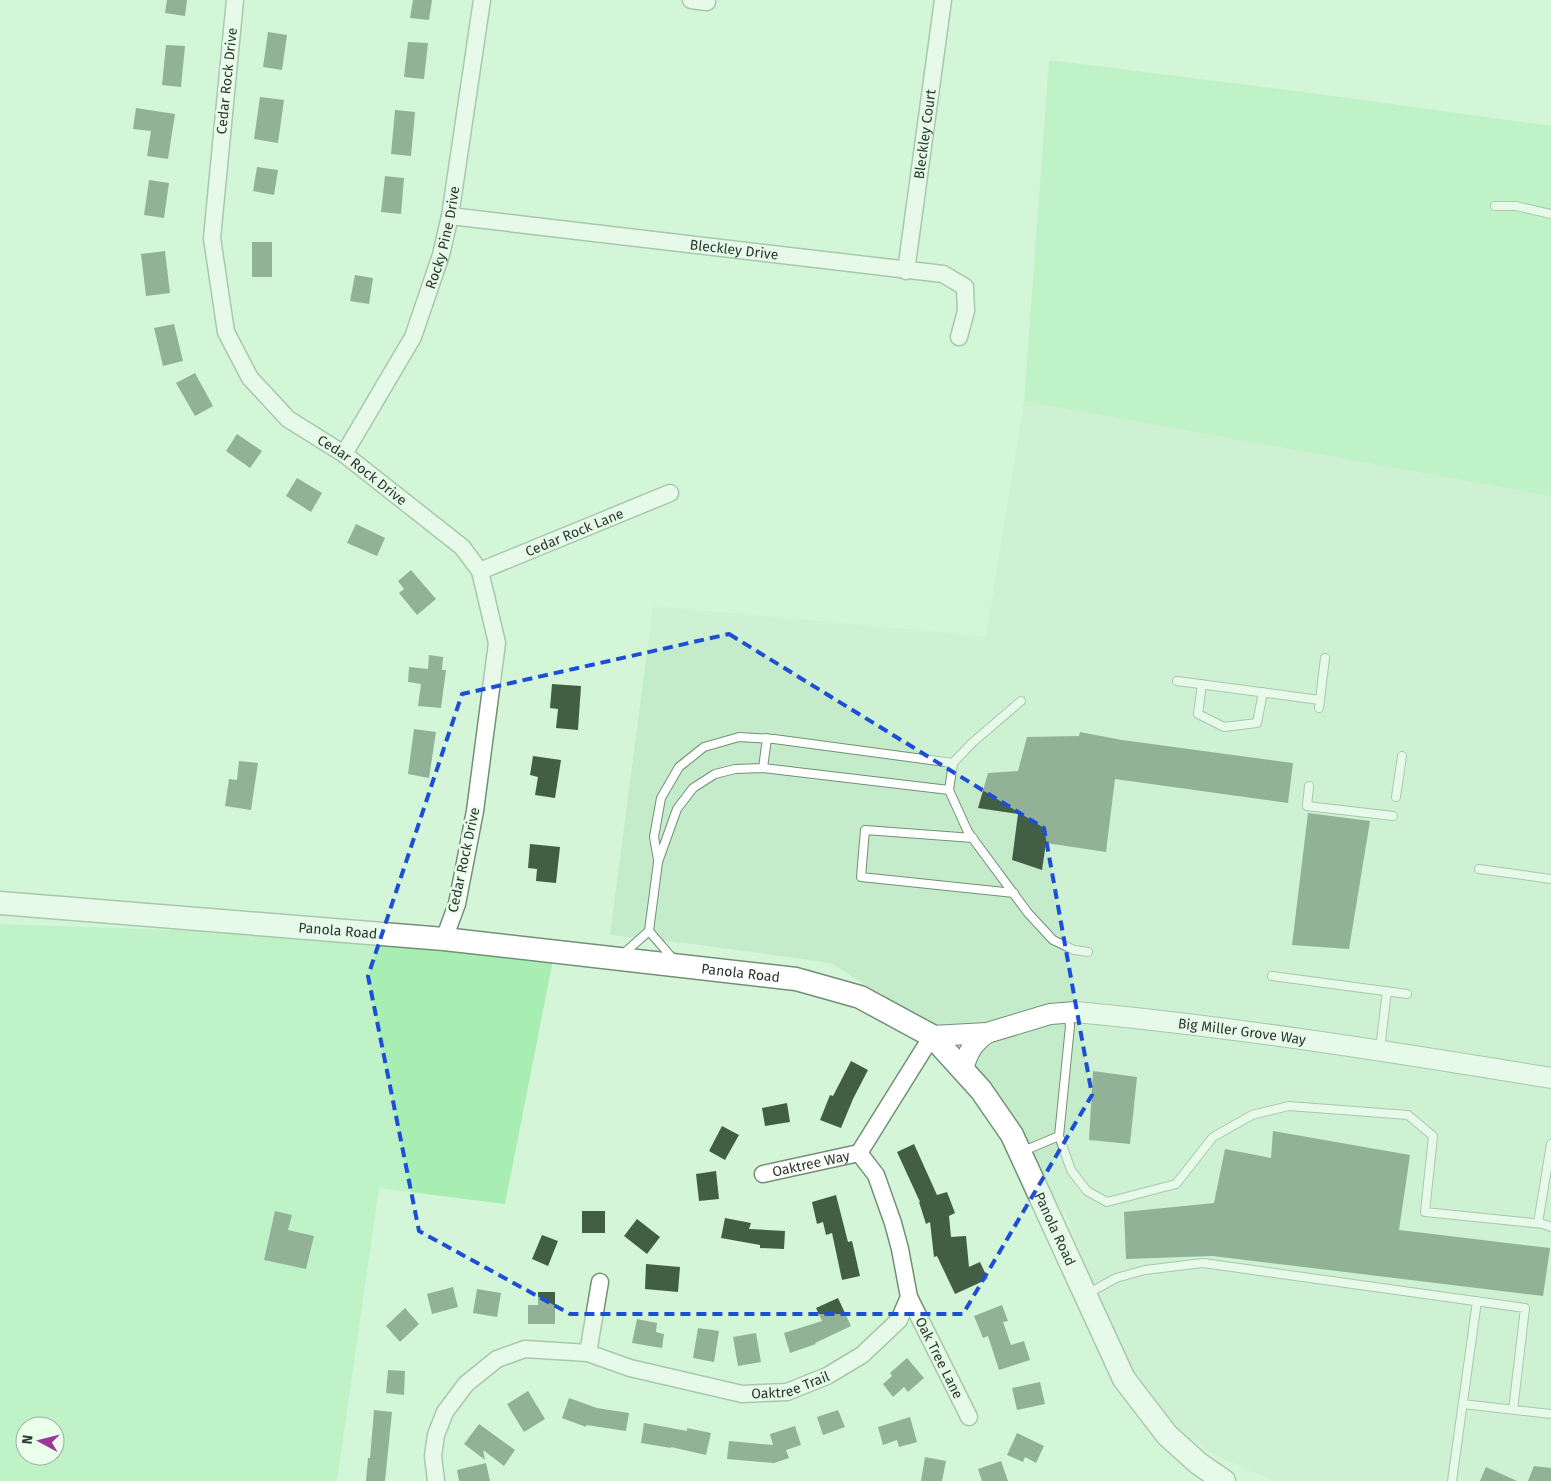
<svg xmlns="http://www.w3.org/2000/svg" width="1551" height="1481" font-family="'Fira Sans',sans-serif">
<rect width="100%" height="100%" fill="#d4f5d8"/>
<path fill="#c5ecca" d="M1024 401 1551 496V1481H1275L1212 1454 1133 1401 1069 1221 1041 1176 928 1025 831 963 692 944 610 935 653 606 986 636Z"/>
<path fill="#a8edb1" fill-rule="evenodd" d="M1049 60 1319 94 1551 126V496L1024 401Z
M0 924 452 940 553 960 505 1204 379 1188 337 1481H0ZM25 1426H55V1456H25Z"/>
<path fill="#425f46" d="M167 0H187L185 16 165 13Z
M413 0H432L429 20 410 18Z
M268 32 287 35 282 70 263 67Z
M408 42 428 43 424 79 404 77Z
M166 45 185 46 181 87 162 85Z
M260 97 284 100 278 143 254 139Z
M136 108 175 114 168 159 147 156 151 131 133 129Z
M395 110 415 112 411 156 391 154Z
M257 167 278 170 274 195 253 191Z
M385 176 404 178 401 214 381 212Z
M149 180 169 183 164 218 144 215Z
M252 242H272V277H252Z
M165 251 170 293 146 296 141 254Z
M355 275 373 278 369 304 350 301Z
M174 324 183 361 163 366 154 328Z
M195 373 213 406 195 416 176 383Z
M237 434 262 451 250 468 226 451Z
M297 478 322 493 311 512 286 496Z
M356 524 385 538 377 556 347 543Z
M411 570 436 599 417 615 399 593 404 589 398 581Z
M429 655 443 657 442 670H446L441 708 418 706 421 684 408 682 409 667 428 669Z
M552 684 581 686 578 730 556 728 558 709 550 708Z
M414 729 436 732 429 778 408 774Z
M1080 732 1122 740 1293 763 1288 803 1115 779 1106 852 1046 843 1042 870 1012 860 1018 814 978 808 988 773 1018 771 1027 737 1079 736Z
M533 756 561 760 555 798 535 795 538 777 530 775Z
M239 761 258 763 251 810 225 806 229 779 237 780Z
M1308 813 1370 821 1349 949 1292 945Z
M530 844 560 847 556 883 536 881 537 869 528 868Z
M851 1061 868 1070 853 1099 841 1128 820 1120 830 1095 833 1096Z
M1093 1071 1137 1077 1130 1144 1089 1140Z
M787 1103 790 1122 765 1126 762 1108Z
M722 1126 739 1135 725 1160 709 1151Z
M1273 1131 1410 1155 1399 1230 1550 1248 1543 1296 1213 1256 1126 1259 1124 1212 1214 1203 1225 1149 1271 1158Z
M914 1144 937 1195 947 1192 955 1213 949 1216 951 1237 966 1236 969 1267 980 1262 988 1279 955 1294 937 1256 934 1257 930 1222 926 1224 919 1202H920L897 1152Z
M716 1171 719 1199 699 1201 696 1174Z
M836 1195 848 1242 852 1241 860 1276 842 1280 832 1233 826 1235 823 1222 817 1224 812 1202Z
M275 1211 292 1215 288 1230 314 1236 306 1269 264 1260Z
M582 1211H605V1233H582Z
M725 1218 751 1223 749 1229 785 1231 784 1249 760 1248V1245L721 1238Z
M637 1219 660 1237 647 1254 624 1236Z
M542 1235 558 1241 548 1266 532 1259Z
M646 1264 680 1267 678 1292 645 1289Z
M453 1287 458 1307 432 1314 427 1294Z
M477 1289 501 1293 497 1317 473 1313Z
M538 1292H555V1324H528V1305H538Z
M838 1298 851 1326 815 1343 816 1344 790 1353 784 1333 822 1321 816 1308Z
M1002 1305 1008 1321 1003 1322 1011 1345 1024 1341 1030 1360 999 1370 988 1336 983 1338 974 1316Z
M405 1308 419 1324 400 1342 386 1326Z
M637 1319 657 1323 656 1332 664 1334 662 1348 632 1343Z
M698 1328 719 1331 714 1362 693 1358Z
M756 1333 761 1362 738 1366 733 1337Z
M907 1358 924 1378 908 1392 904 1387 893 1397 883 1384 892 1376 890 1373Z
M388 1370 405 1371 404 1395 386 1393Z
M1040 1382 1045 1404 1017 1410 1012 1388Z
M528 1391 545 1419 524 1432 507 1404Z
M569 1398 597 1408 629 1413 626 1431 586 1425V1427L562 1418Z
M374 1410 392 1412 385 1481H366L368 1458H370Z
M838 1410 845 1427 823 1435 817 1417Z
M910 1417 917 1442 899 1447 897 1440 883 1445 878 1427Z
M644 1423 687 1431V1428L711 1433 706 1455 671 1447V1448L641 1443Z
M479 1424 515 1450 504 1466 483 1450 485 1460 464 1444Z
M795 1426 801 1445 786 1450 789 1458 774 1463 727 1459 729 1441 773 1445 770 1434Z
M1017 1433 1044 1446 1036 1463 1025 1457 1023 1462 1007 1455Z
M925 1457 946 1461 942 1481H921Z
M1001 1461 1008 1481H982L978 1469Z
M486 1463 490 1481H459L457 1470Z
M1534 1466 1551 1468V1481H1528Z
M1486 1467 1517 1481H1480Z"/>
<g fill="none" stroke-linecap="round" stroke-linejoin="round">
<defs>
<path id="service" d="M1495 206H1516L1551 214
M1177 681 1320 700
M1202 684 1198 714 1224 727 1257 723 1263 692
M1021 701 972 743 953 763 949 790 968 832 1028 913 1053 940 1074 950 1088 952
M1319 708 1325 658
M763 768 767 738
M1309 786 1307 806 1393 816
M1396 797 1402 756
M973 838 865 830 861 877 1014 893
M658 860 654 837 661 798 679 767 704 747 739 737 774 739 953 763
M1479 869 1551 879
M649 931 674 960
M622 955 649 931 658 862 677 809 693 788 715 774 735 769 763 768 949 790
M1272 976 1407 994
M1380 1049 1387 991
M1059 1136 1070 1026 1068 1014
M1021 1152 1059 1136 1071 1170 1087 1191 1107 1202 1176 1184 1213 1137 1252 1115 1289 1106 1408 1115 1433 1136 1425 1212 1543 1224 1551 1227
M1538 1223 1551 1144
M1087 1294 1116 1278 1145 1270 1203 1263 1525 1308 1513 1410
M1463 1404 1551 1414
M1452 1481 1477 1301"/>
<g id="minor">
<path id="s1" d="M235 0 212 238 226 332 250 378 288 419 344 454 462 547 480 571 497 643 475 811 457 904 444 939"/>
<path d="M691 0 707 2"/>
<path id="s2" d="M450 216 943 274 965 287 966 311 959 337"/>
<path id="s3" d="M906 271 943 0"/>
<path id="s4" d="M344 454 413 337 441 255 450 216 482 0"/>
<path id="s5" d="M480 571 670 493"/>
<path d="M859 1153 932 1036"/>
<path id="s6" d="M763 1174 859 1153"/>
<path id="s7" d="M909 1297 969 1417"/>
<path d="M588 1353 600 1282"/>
<path id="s8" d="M436 1481 433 1456 436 1435 445 1412 466 1384 497 1359 525 1349 588 1353 630 1368 742 1394 787 1392 827 1376 862 1355 899 1320 909 1297 900 1249 893 1223 876 1175 859 1153"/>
</g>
<g id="tertiary">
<path id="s9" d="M932 1036 987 1033 1050 1014 1076 1012C1235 1027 1393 1052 1551 1078"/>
<path d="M963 1069C968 1052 972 1044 987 1033"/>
</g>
<g id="secondary">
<path id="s10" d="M0 903 444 939 796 979 860 997 932 1036 981 1090 1012 1135 1124 1379 1167 1435 1198 1463 1224 1481"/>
</g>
</defs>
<use href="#service" stroke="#729075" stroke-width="10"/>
<use href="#minor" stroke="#729075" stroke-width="19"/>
<use href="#tertiary" stroke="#729075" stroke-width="22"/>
<use href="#secondary" stroke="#729075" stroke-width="25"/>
<use href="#service" stroke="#fff" stroke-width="8"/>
<use href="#minor" stroke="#fff" stroke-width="16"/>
<use href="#tertiary" stroke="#fff" stroke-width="20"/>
<use href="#secondary" stroke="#fff" stroke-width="22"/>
</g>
<path d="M0 0H1551V1481H0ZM729 634 1044 828 1092 1095 963 1314H570L419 1231 368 976 462 694Z" fill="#d4f5d8" fill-opacity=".55" fill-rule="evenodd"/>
<path fill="none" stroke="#1d4ed8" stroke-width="4" stroke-dasharray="10 6" stroke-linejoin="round" d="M729 634 1044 828 1092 1095 963 1314H570L419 1231 368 976 462 694Z"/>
<g text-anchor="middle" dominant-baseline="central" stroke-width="5" stroke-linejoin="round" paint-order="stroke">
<g font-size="14" fill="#2b382d" stroke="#ebfeec">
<text transform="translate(227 81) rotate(-84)">Cedar Rock Drive</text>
<text stroke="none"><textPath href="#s3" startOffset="138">Bleckley Court</textPath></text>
<text stroke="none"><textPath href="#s4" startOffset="240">Rocky Pine Drive</textPath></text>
<text stroke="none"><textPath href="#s2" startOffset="286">Bleckley Drive</textPath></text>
<text stroke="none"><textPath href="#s1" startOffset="532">Cedar Rock Drive</textPath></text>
<text stroke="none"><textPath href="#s5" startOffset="102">Cedar Rock Lane</textPath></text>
<text transform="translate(464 860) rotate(-78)">Cedar Rock Drive</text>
<text stroke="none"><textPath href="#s10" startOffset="339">Panola Road</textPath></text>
<text stroke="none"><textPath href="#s10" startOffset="744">Panola Road</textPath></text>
<text stroke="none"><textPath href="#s9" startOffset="314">Big Miller Grove Way</textPath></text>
<text stroke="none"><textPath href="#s6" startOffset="49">Oaktree Way</textPath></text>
<text stroke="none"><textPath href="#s10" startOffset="1179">Panola Road</textPath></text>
<text stroke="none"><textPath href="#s7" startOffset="68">Oak Tree Lane</textPath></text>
<text stroke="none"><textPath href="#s8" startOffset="448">Oaktree Trail</textPath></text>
</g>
</g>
<g transform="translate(40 1441) rotate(277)"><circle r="24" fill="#ebfeec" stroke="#9eafa0"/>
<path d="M0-4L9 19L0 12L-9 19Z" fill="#9c369b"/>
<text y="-8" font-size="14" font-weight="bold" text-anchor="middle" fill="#2b382d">N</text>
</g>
</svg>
